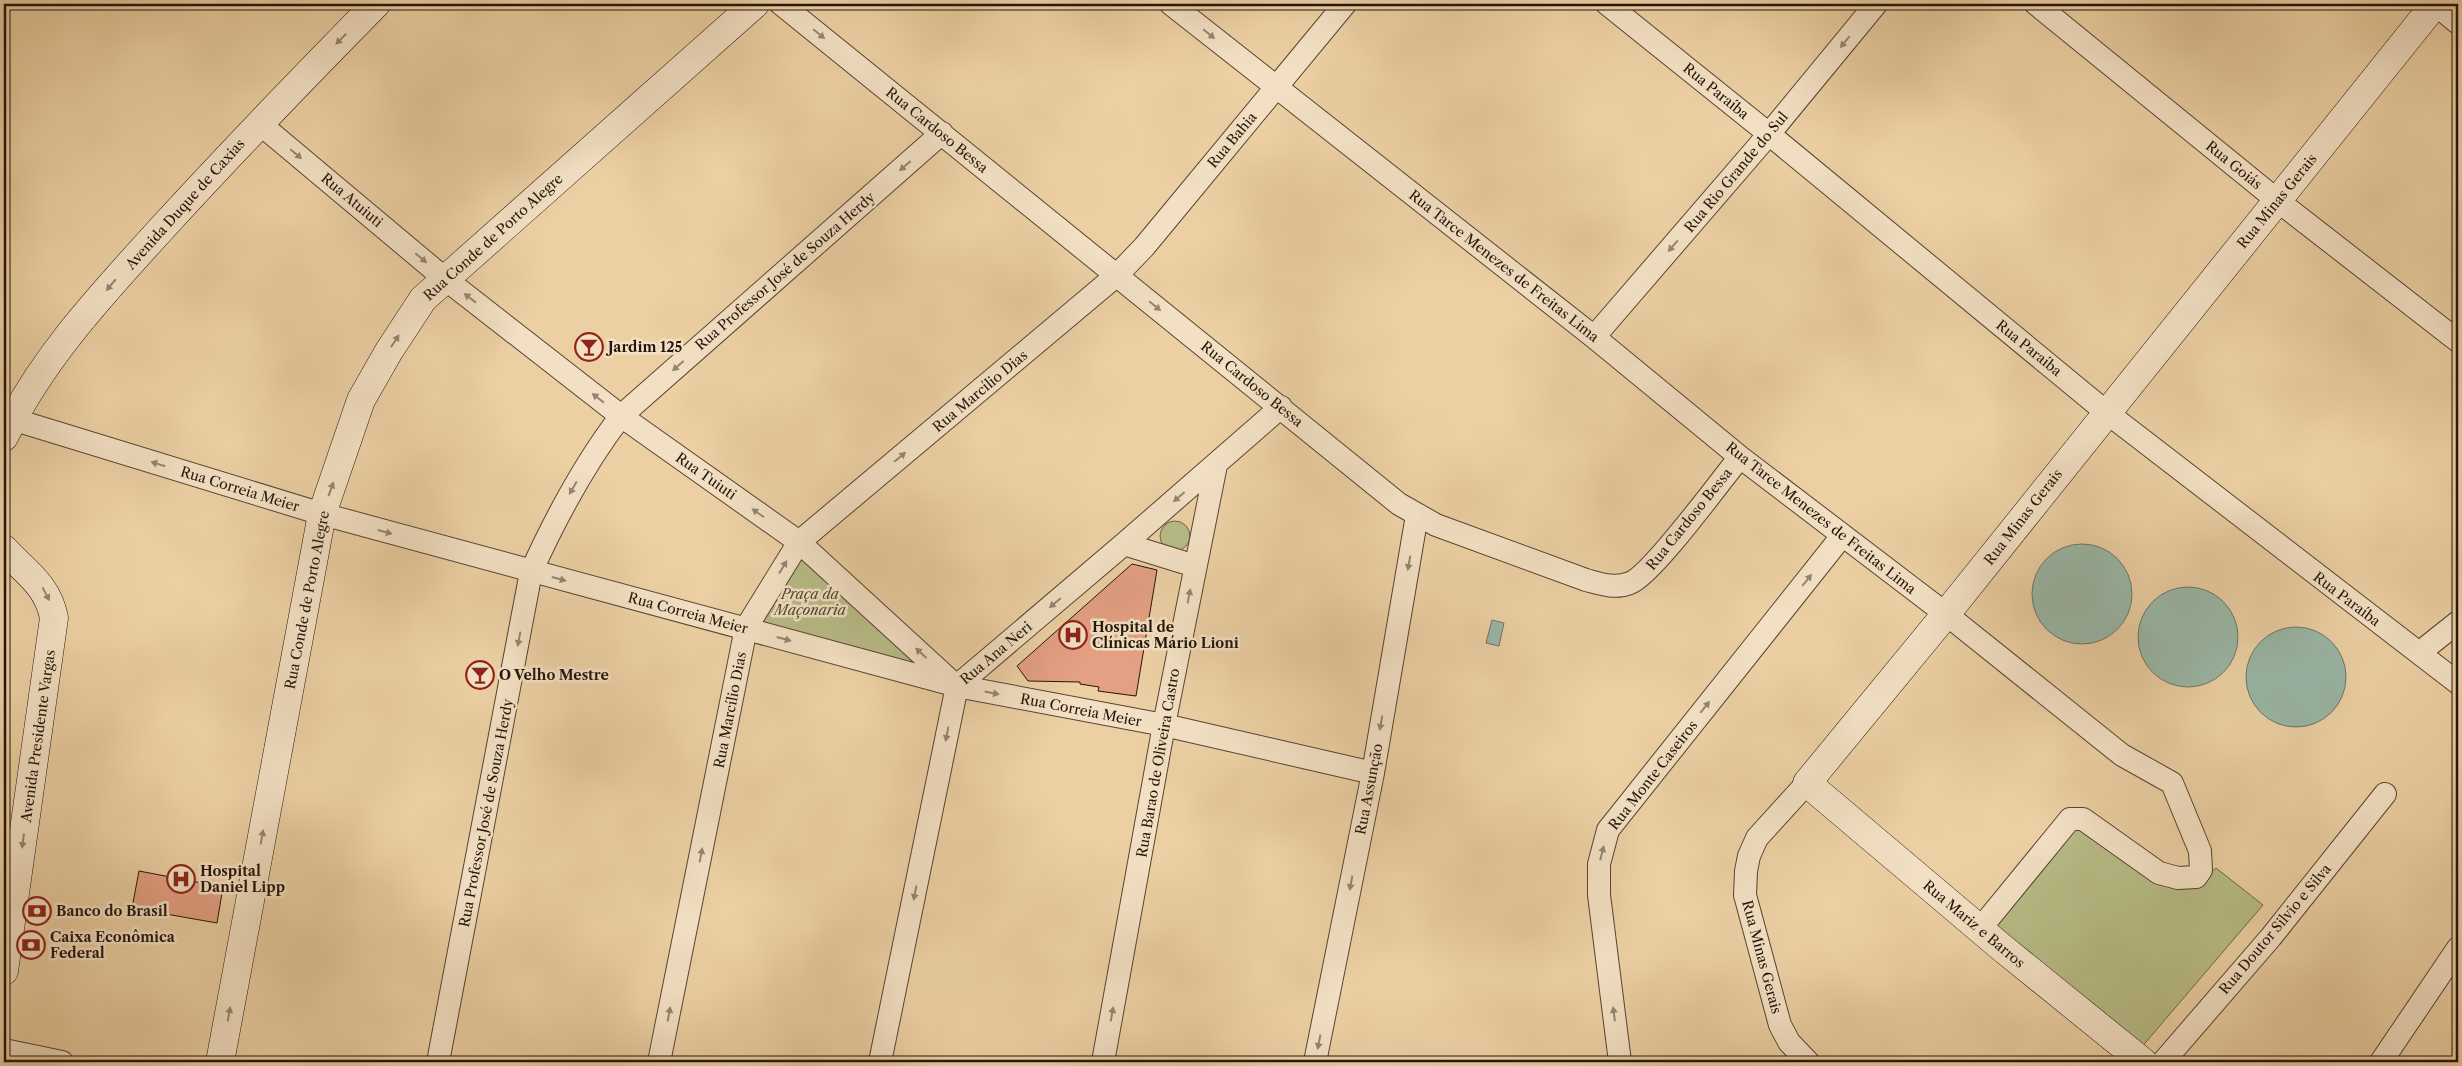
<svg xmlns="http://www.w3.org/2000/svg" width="2462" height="1066" font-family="'Libre Caslon Text',serif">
<rect width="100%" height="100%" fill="#ecd0a4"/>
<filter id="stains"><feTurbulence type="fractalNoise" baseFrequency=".004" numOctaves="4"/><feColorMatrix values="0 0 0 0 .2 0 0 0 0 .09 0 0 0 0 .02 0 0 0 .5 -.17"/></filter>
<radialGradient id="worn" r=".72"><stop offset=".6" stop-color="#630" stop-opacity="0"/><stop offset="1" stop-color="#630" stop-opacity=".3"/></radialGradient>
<path fill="#b7bb86" stroke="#6d6848" d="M1160 536a15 15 0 1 1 30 0a15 15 0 1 1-30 0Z
M801 547 958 678 753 625Z
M2074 824 2201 881 2216 868 2263 905 2140 1049 1993 930Z"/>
<path fill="#99b7a7" stroke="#6a7668" d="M2032 594a50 50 0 1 1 100 0a50 50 0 1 1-100 0Z
M2138 637a50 50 0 1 1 100 0a50 50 0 1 1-100 0Z
M1492 620 1504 623 1499 646 1486 643Z
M2246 677a50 50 0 1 1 100 0a50 50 0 1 1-100 0Z"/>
<path fill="#e5a084" stroke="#231509" d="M1132 564 1157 570 1136 696 1098 691 1099 687 1080 684V682L1028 681 1017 666Z
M139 871 223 887 217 923 132 908Z"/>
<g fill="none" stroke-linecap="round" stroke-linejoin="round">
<defs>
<path id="street" d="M781 4 1399 504 1436 525 1586 580C1601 584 1615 589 1630 583 1652 575 1721 480 1740 457
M1171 4 1594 337 1740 457 1946 614 2122 755 2172 783 2200 851 2201 870 2196 877 2178 878 2159 873 2083 819H2070L1980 929
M1607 4 1769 134 2106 412 2458 683
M2036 4 2278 201 2458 341
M2435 4 2458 23
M259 123 444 278 621 416 799 542 954 684
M1594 337 1769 134 1876 4
M12 419 322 514 957 686 1164 725 1373 773
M1124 544 1195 566
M2419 653 2458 622
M1807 783 1757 838 1749 856 1746 871 1745 895 1780 1025 1789 1042 1808 1062
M4 1050 62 1062
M438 1062 531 572C556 517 584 464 621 416L942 133
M659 1062 746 628 799 542 1117 275 1144 247 1345 4
M880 1062 957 686 1124 544 1281 407
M1103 1062 1164 725 1216 465
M1315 1062 1373 773 1417 515
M1620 1062 1599 895V864L1608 830 1842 536
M2163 1062 2271 937 2385 794
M2381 1062 2458 948"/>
<path id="secondary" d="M4 437C42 357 105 291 164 226 233 151 304 77 376 4
M4 549C25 572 48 585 54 618L4 971
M220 1062 322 514 361 400 389 351 423 299 755 4
M2143 1062 2001 947 1807 783 1946 614 2435 4"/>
</defs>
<use href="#street" stroke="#554430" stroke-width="24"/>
<use href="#secondary" stroke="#231509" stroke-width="29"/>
<use href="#street" stroke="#f3e0c4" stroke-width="22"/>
<use href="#secondary" stroke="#f3e0c4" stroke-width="28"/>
</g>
<defs><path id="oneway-solid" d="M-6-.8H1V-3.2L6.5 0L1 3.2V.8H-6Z" transform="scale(1.25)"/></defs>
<g fill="#958570">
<use href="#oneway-solid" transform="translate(819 34) rotate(39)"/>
<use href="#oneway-solid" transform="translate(1209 34) rotate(39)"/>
<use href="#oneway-solid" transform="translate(341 39) rotate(135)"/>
<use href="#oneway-solid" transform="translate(1845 42) rotate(129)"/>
<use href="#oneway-solid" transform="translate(296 154) rotate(40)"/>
<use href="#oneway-solid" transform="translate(905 166) rotate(139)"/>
<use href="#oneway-solid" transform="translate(1673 246) rotate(131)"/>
<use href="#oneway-solid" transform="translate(421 258) rotate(40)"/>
<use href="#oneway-solid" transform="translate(111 285) rotate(130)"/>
<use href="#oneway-solid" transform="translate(470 298) rotate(-142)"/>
<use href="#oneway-solid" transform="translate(1155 306) rotate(39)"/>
<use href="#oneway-solid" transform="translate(395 341) rotate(-57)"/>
<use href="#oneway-solid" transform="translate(678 366) rotate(139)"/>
<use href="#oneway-solid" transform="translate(598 398) rotate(-142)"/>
<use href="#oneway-solid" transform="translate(900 457) rotate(-40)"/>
<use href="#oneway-solid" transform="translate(158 464) rotate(-163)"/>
<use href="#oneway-solid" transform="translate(573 488) rotate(120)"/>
<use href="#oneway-solid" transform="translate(331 489) rotate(-70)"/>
<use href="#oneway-solid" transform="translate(1179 497) rotate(139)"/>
<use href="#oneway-solid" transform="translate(758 513) rotate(-145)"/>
<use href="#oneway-solid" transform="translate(385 532) rotate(15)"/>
<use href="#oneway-solid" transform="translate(1409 563) rotate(100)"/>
<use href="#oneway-solid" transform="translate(783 567) rotate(-59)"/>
<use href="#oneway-solid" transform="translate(559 579) rotate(15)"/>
<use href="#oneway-solid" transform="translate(1807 580) rotate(-51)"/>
<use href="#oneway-solid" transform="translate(46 594) rotate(62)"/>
<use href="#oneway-solid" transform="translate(1189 596) rotate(-79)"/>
<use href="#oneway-solid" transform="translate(1055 603) rotate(140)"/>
<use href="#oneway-solid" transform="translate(519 639) rotate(101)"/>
<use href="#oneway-solid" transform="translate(784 639) rotate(15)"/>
<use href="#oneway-solid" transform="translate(921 653) rotate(-138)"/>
<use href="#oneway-solid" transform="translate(992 693) rotate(11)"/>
<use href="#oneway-solid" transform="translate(1705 707) rotate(-51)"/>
<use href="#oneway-solid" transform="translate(1381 723) rotate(100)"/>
<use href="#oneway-solid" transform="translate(947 734) rotate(101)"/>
<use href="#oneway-solid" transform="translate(262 837) rotate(-80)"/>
<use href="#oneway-solid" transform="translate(23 841) rotate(98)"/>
<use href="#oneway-solid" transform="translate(1602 853) rotate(-76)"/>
<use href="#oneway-solid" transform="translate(701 855) rotate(-79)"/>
<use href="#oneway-solid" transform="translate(1351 883) rotate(101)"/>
<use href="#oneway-solid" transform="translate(915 893) rotate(101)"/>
<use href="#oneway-solid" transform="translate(229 1014) rotate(-80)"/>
<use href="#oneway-solid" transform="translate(669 1014) rotate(-79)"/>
<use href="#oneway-solid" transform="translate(1112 1014) rotate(-80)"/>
<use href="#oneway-solid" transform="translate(1614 1014) rotate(-97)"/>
<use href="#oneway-solid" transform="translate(1319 1042) rotate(101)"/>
</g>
<defs>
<symbol id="bar-ring" viewBox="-11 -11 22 22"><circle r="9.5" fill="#f3e0c4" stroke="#8f2418" stroke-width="1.5"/><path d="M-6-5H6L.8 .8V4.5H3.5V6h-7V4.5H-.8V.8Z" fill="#8f2418"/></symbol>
<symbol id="hospital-ring" viewBox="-11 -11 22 22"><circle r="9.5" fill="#f3e0c4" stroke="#8f2418" stroke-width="1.5"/><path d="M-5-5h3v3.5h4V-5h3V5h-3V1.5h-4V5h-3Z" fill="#8f2418"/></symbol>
<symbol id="bank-ring" viewBox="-11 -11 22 22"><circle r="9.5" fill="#f3e0c4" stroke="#8f2418" stroke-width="1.5"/><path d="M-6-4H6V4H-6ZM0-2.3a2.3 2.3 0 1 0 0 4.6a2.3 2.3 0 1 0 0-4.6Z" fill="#8f2418"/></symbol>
</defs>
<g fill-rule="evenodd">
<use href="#bar-ring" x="573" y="331" width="32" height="32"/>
<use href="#hospital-ring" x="1057" y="619" width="32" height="32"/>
<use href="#bar-ring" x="464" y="659" width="32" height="32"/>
<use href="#hospital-ring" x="165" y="863" width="32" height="32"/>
<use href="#bank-ring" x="21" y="895" width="32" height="32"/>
<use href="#bank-ring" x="15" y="929" width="32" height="32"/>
</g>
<g text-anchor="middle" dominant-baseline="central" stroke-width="5" stroke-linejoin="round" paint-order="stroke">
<g font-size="14" fill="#231509" stroke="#f3e0c4">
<text transform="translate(1716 91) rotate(39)">Rua Paraíba</text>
<text transform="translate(937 130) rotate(39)">Rua Cardoso Bessa</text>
<text transform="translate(1232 140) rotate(-50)">Rua Bahia</text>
<text transform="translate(2234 165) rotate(39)">Rua Goiás</text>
<text transform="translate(1736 172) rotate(-50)">Rua Rio Grande do Sul</text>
<text transform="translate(352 200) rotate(40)">Rua Atuiuti</text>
<text transform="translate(2277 201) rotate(-51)">Rua Minas Gerais</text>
<text transform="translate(185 204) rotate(-48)">Avenida Duque de Caxias</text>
<text transform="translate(493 237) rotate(-42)">Rua Conde de Porto Alegre</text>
<text transform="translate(1504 266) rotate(38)">Rua Tarce Menezes de Freitas Lima</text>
<text transform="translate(785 271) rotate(-41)">Rua Professor José de Souza Herdy</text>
<text transform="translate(2029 348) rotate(39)">Rua Paraíba</text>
<text transform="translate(1252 384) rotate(39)">Rua Cardoso Bessa</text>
<text transform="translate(980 391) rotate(-40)">Rua Marcílio Dias</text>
<text transform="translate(706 476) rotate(35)">Rua Tuiuti</text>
<text transform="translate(240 489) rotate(17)">Rua Correia Meier</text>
<text transform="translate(2023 517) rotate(-52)">Rua Minas Gerais</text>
<text transform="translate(1821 518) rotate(38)">Rua Tarce Menezes de Freitas Lima</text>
<text transform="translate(1689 519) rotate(-51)">Rua Cardoso Bessa</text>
<text transform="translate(2347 599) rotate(37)">Rua Paraíba</text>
<text transform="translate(307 600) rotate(-79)">Rua Conde de Porto Alegre</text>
<text transform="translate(688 613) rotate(15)">Rua Correia Meier</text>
<text transform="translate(996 653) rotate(-40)">Rua Ana Neri</text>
<text transform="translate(730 710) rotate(-79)">Rua Marcílio Dias</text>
<text transform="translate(1081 710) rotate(11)">Rua Correia Meier</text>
<text transform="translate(38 736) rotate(-82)">Avenida Presidente Vargas</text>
<text transform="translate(1158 763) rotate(-80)">Rua Barao de Oliveira Castro</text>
<text transform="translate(1653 775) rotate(-52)">Rua Monte Caseiros</text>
<text transform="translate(1369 789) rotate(-79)">Rua Assunção</text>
<text transform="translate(486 813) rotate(-79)">Rua Professor José de Souza Herdy</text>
<text transform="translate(1974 924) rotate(40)">Rua Mariz e Barros</text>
<text transform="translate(2275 929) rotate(-50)">Rua Doutor Silvio e Silva</text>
<text transform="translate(1762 957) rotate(75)">Rua Minas Gerais</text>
</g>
<g font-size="14" font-weight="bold" fill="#231509" stroke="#f3e0c4" text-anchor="start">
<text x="608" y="347">Jardim 125</text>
<text x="1092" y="627">Hospital de<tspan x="1092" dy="16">Clínicas Mário Lioni</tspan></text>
<text x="499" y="675">O Velho Mestre</text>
<text x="200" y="871">Hospital<tspan x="200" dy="16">Daniel Lipp</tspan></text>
<text x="56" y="911">Banco do Brasil</text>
<text x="50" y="937">Caixa Econômica<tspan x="50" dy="16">Federal</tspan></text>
</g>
<g font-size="14" font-style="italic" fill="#4f472e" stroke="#f3e0c4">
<text x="810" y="594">Praça da<tspan x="810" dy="16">Maçonaria</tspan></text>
</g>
</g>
<rect width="2462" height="1066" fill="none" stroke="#ecd0a4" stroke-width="20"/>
<rect x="5" y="5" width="2452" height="1056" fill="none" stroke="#231509" stroke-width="2.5"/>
<rect x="10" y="10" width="2442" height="1046" fill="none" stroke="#231509"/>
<rect width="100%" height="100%" filter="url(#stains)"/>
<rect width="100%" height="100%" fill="url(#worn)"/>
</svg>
